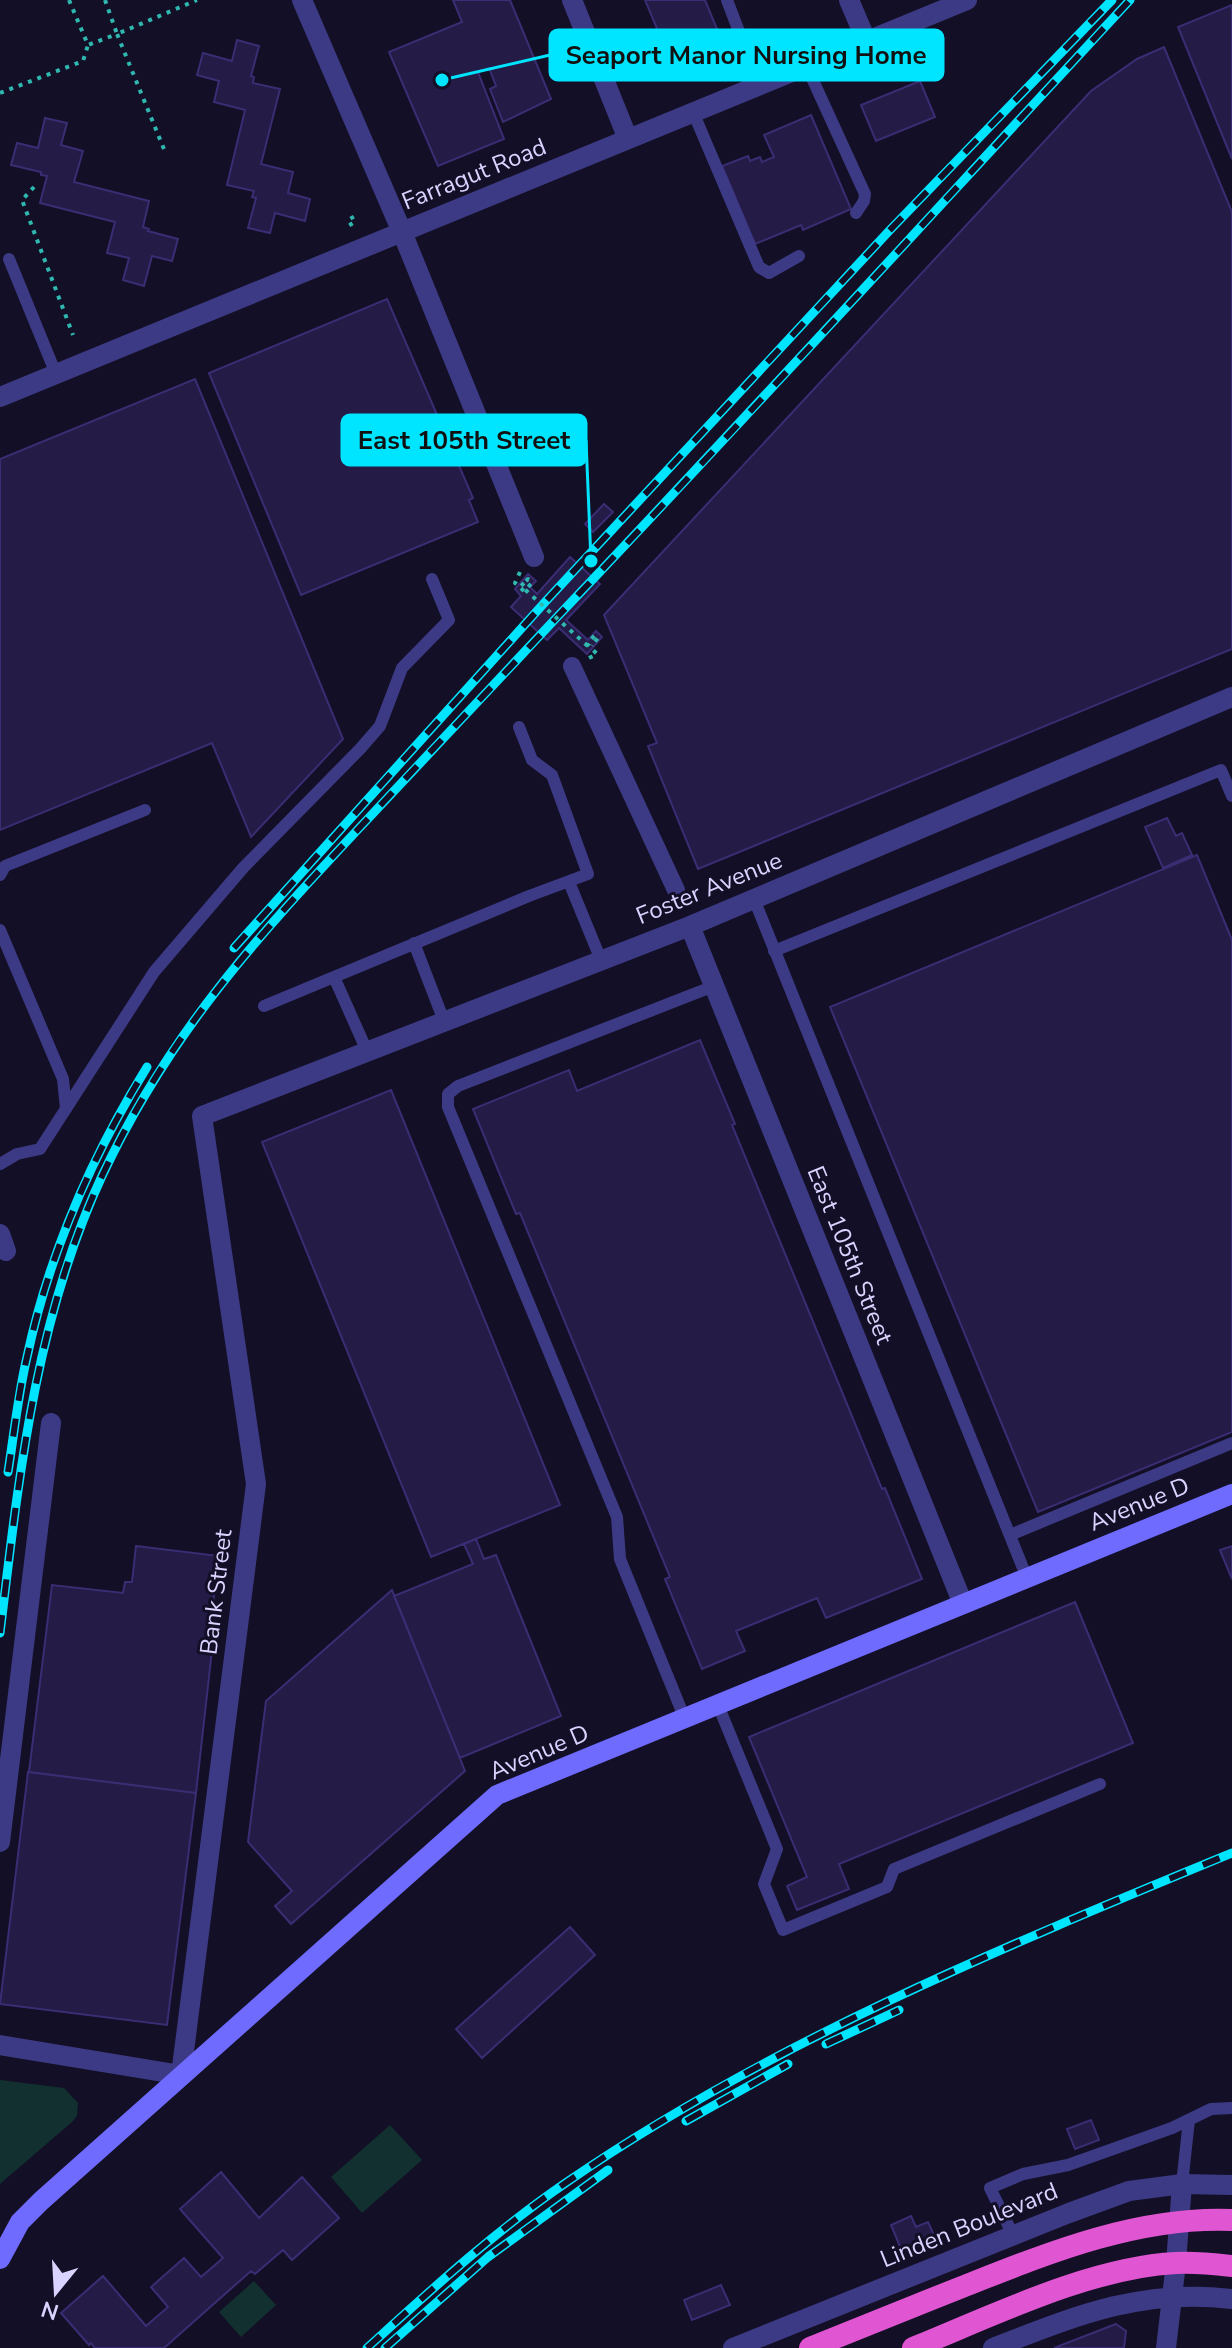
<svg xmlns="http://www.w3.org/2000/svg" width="1232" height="2348" font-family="'Nunito Sans',sans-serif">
<rect width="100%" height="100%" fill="#130f26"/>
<path fill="#12302f" d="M0 2080 64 2088 78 2103 77 2116 72 2122 0 2184Z
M390 2125 422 2160 362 2213 331 2177Z
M254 2281 276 2305 241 2337 219 2312Z"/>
<path fill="#241b47" stroke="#3b2d73" stroke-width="2" d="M453 0H510L551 99 503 122 490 89 496 86 489 68 478 72 504 139 438 166 389 52 462 22Z
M645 0H705L724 46 673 67Z
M1232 5V159L1178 27Z
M237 40 259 46 251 76 254 77 253 83 280 89 261 164 293 172 288 193 310 199 305 221 275 213 270 233 248 228 256 198 252 197 254 191 227 185 245 110 214 102 219 81 197 75 203 53 232 61Z
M1164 47 1232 212V649L698 869 648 746 657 743 604 615 1091 91 1137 59Z
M920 81 935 117 876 141 861 105Z
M811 115 851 209 803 230 801 225 755 244 722 166 748 156 750 161 760 157 762 162 774 157 764 135Z
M45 118 67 123 61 145 83 151 74 182 149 201 143 227 149 229 148 231 178 239 172 261 152 256 144 286 123 280 129 258 107 253 115 222 40 203 47 176 41 175V172L11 165 17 143 38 148Z
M387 299 473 498 469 500 478 522 301 595 209 373Z
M195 379 343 739 251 837 212 743 0 830V459Z
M604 504 613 512 593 532 585 524Z
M570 557 600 584 566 620 588 640 596 631 602 637 587 654 559 628 547 640 511 607 521 596 515 589 528 574 536 581 530 587 537 594Z
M1167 818 1176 836 1182 833 1192 855 1163 868 1145 827Z
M1197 855 1232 940V1432L1038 1512 830 1007Z
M700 1040 735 1124 732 1125 882 1489 885 1488 922 1579 826 1618 817 1598 736 1631 745 1651 702 1669 665 1579 670 1577 520 1213 516 1214 473 1109 569 1070 577 1091Z
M391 1090 560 1505 431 1557 262 1142Z
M476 1539 484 1559 496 1555 561 1716 460 1758 394 1596 473 1564 464 1544Z
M136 1546 219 1556 213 1604 217 1605 196 1793 29 1772 52 1585 123 1593 125 1582H132Z
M1232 1546V1579L1220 1550Z
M392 1590 465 1771 291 1924 275 1906 292 1891 248 1842 266 1701Z
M1075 1602 1133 1743 839 1864 849 1889 797 1910 787 1886 807 1877 749 1737Z
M28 1772 196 1793 167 2025 0 2004Z
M570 1927 595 1955 482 2058 456 2029Z
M1091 2120 1099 2140 1075 2149 1067 2129Z
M221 2172 259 2218 302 2177 339 2218 292 2260 283 2250 255 2274 251 2271 164 2348H95L91 2343 89 2345 61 2313 103 2276 146 2326 168 2307 151 2287 184 2258 201 2277 223 2258 180 2209Z
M911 2216 916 2227 928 2222 935 2237 903 2254 891 2225Z
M721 2285 730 2305 692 2320 684 2300Z
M1116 2324 1126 2331 1124 2348H1054Z"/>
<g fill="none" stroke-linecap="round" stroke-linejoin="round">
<path stroke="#2fb8b0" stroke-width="4" stroke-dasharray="4 6" stroke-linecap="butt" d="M69 0 88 45 117 34 166 154
M105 0 117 34 197 0
M0 93 83 61 88 45
M34 187 22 200 73 335
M352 226 348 220 355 216
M520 572 515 583 524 591 532 583 528 579 524 583
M589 658 597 654 587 644 595 635 598 638 592 645"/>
<path stroke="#3d3a85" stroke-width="12" d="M727 0 759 84
M806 65 865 194 864 201 856 213
M693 112 759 267 769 273 799 256
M9 259 56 374
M0 875 5 866 145 810
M569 882 601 960
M754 899 1027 1578
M0 930 63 1079 66 1109
M414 943 444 1021
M774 951 1221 770 1232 796
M334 977 367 1051
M264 1006 529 896 588 874 552 775 532 760 519 727
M0 1164 17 1154 40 1149 154 972 243 868 360 749 380 726 402 668 449 620 432 579
M1010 1535 1232 1443
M718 1705 777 1849 764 1884 783 1930 887 1887 894 1869 1100 1784
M685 1719 620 1559 617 1517 448 1107V1094L458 1086 714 986
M1182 2184 1189 2120
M1013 2235 990 2188 1023 2174 1068 2165 1172 2128 1211 2109 1232 2108"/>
<path stroke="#3d3a85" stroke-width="18" d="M572 666 676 890"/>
<path stroke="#3d3a85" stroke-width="20" d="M302 0 402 232 534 557
M572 0 628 139
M849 0 866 40
M0 397 967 0
M690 926 963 1604
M0 1234 6 1251
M0 1842 51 1423
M0 2045 181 2075 256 1484 202 1116 690 926 1232 697
M1166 2348 1176 2263 1182 2184"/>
<path stroke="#3d3a85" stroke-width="20" d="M733 2348 1069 2213 1129 2191 1182 2184 1232 2185
M993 2348C1075 2316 1142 2288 1232 2299"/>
<path stroke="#6f6bff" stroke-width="20" d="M0 2259 20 2222 41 2201 497 1795 1232 1494"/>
<path stroke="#e055d1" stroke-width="22" d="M810 2348C860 2328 911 2307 962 2287 1048 2253 1138 2216 1232 2220
M913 2348C992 2316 1091 2267 1176 2263 1194 2262 1214 2264 1232 2266"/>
<defs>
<path id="rail" d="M234 948 546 601 889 231 1112 0
M8 1472C14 1434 18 1395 27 1357 49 1254 92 1156 147 1067
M0 1633C19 1476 35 1320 102 1176 169 1033 257 937 363 824 428 754 494 685 559 615 752 412 940 205 1130 0
M826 2044 899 2010
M686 2121 788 2064
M367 2348C431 2290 495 2231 567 2182 771 2042 1003 1947 1232 1853
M385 2348 488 2257 608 2170"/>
</defs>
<use href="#rail" stroke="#00e5ff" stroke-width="9"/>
<use href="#rail" stroke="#130f26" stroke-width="6" stroke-dasharray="18" stroke-linecap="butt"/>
<path stroke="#2fb8b0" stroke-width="4" stroke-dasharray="4 6" stroke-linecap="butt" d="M524 583 521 586 590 648 592 645"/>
</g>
<g text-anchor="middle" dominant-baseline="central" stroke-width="6" stroke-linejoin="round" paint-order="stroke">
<g font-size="24" fill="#d9d4ff" stroke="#130f26">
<text transform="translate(474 174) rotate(-22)">Farragut Road</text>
<text transform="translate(709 888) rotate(-22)">Foster Avenue</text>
<text transform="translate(850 1255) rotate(68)">East 105th Street</text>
<text transform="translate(1139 1504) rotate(-22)">Avenue D</text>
<text transform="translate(216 1592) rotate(-83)">Bank Street</text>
<text transform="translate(539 1752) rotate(-23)">Avenue D</text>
<text transform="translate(969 2225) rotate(-22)">Linden Boulevard</text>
</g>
</g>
<path fill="none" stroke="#00e5ff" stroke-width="3" d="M442 80L550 55M591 561L586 440"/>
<g fill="#00e5ff" stroke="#130f26" stroke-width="3">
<circle cx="442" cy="80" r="8"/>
<circle cx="591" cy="561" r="8"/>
</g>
<g fill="#00e5ff" stroke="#00e5ff" stroke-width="3">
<rect x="550" y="30" width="393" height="50" rx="8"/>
<rect x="342" y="415" width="244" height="50" rx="8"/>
</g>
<g font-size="26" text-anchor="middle" font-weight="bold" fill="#111">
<text x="746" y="64">Seaport Manor Nursing Home</text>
<text x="464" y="449">East 105th Street</text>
</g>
<g transform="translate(56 2292) rotate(198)" stroke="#130f26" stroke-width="6" paint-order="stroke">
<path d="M0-6L14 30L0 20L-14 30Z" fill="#d9d4ff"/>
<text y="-12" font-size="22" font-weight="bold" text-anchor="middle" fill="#d9d4ff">N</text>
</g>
</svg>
